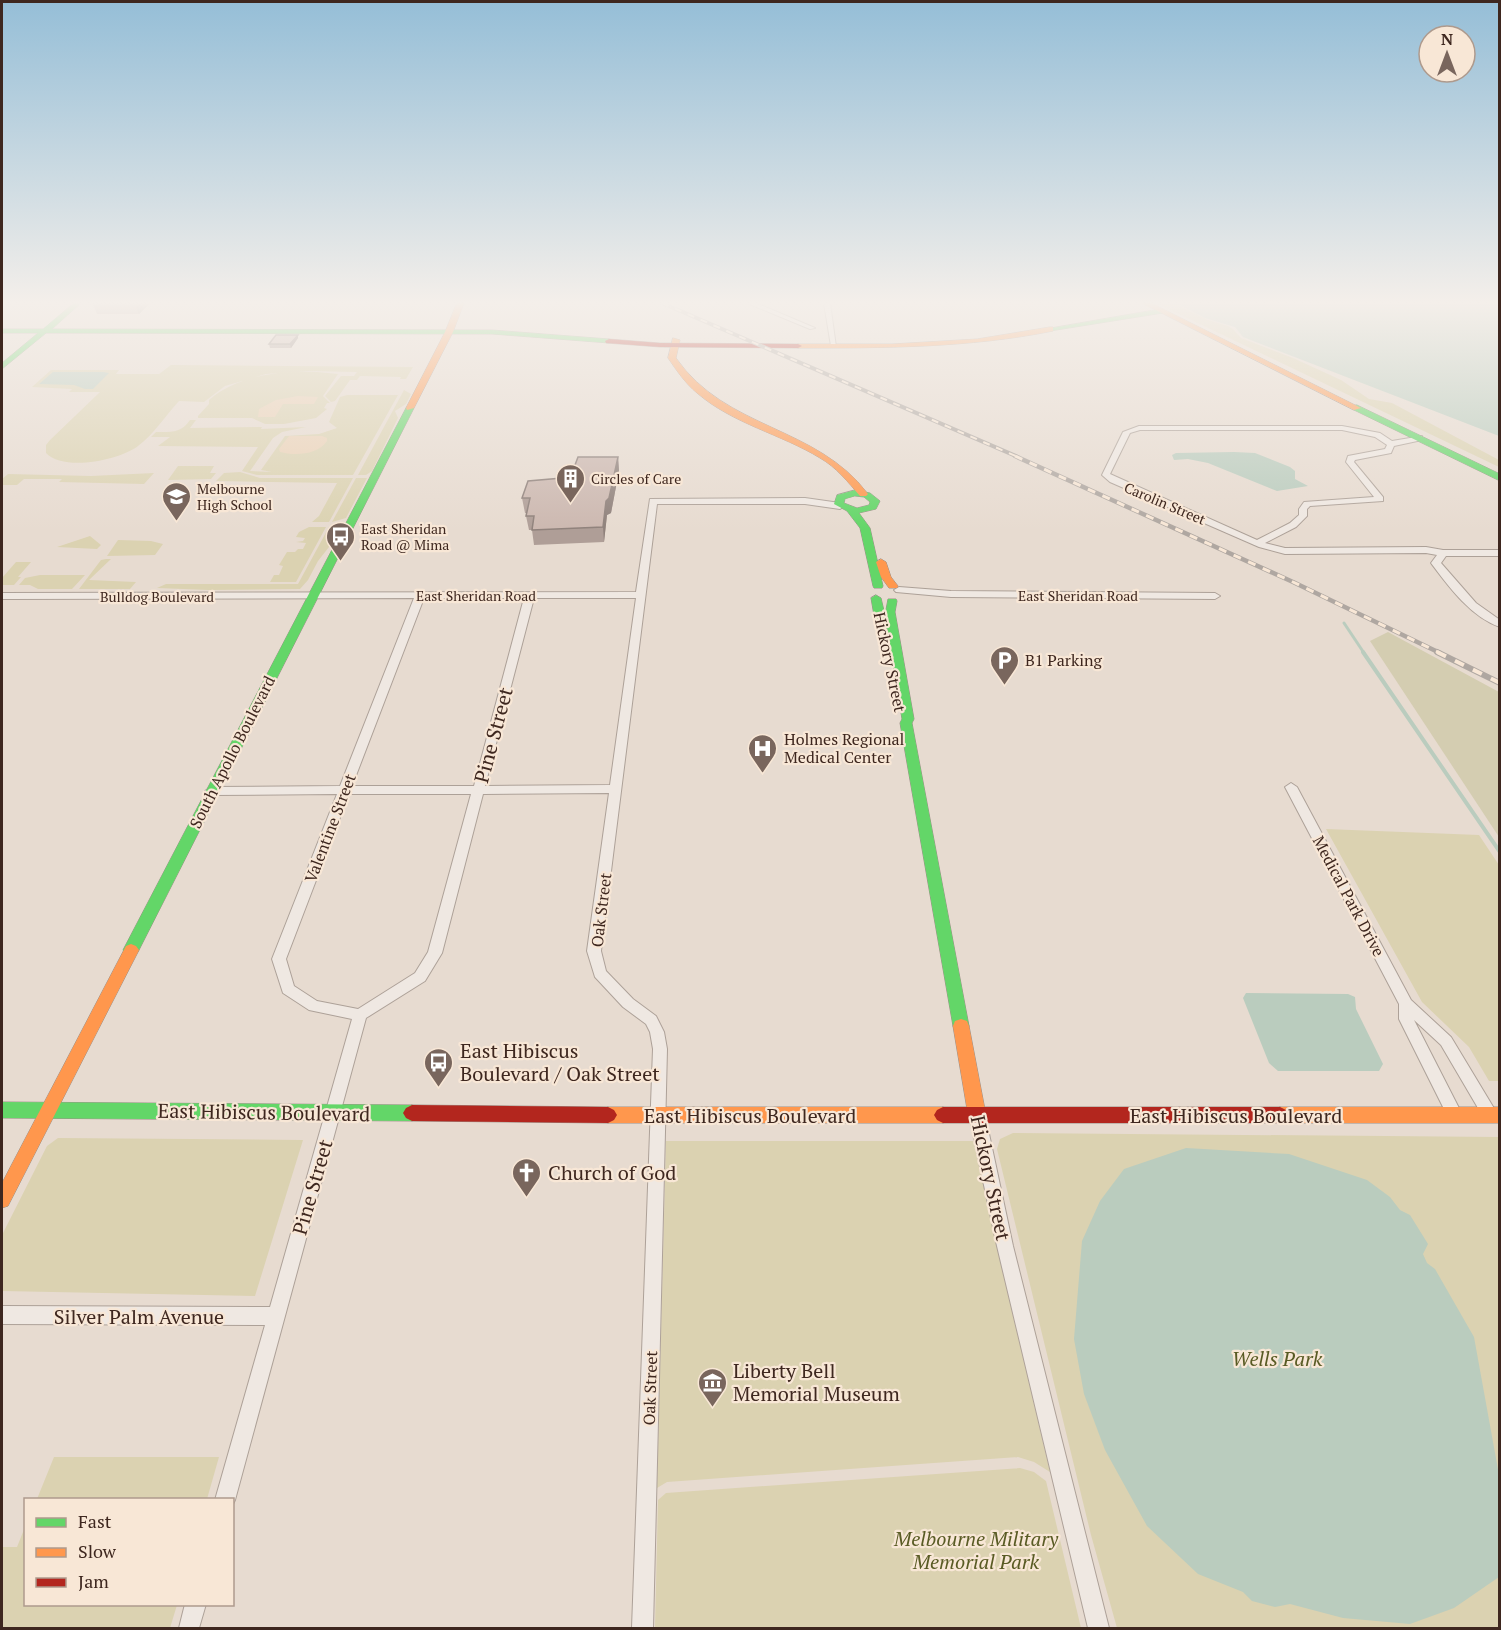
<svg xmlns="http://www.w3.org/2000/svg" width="1501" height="1630" font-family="'PT Serif',serif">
<rect width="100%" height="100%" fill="#e7dbd0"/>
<path fill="#dbd2b1" d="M1156 303H1173L1208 320 1228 326 1233 329 1241 338 1293 358 1341 380 1369 399 1392 403 1499 460V467Z
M171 365 413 367 406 379H400L401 377 360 376 357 380H350L335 401 331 402 325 396 341 376H354L357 372 309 371 266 374 225 386 204 402 179 401C166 415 154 434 138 446 120 460 64 472 46 453V445L50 440 100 392H69L72 389 32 387 51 370H119L116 374H159Z
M317 372 338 374 323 396 330 403H327L324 408 327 409 316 418 284 424H265L252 418H198V416L209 404V400C238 375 279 371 317 372Z
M404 390 411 394 406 404 395 411 398 418 372 471 366 475H358Z
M347 395H398L353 475H257L242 471 258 447 158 446 170 437H151L156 432C172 432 181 433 190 420H196L190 428 262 427 261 429 306 427 282 432 273 438 250 471 272 472 261 470 285 436 319 434 337 428 329 422 340 397Z
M178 466H214L210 473H216L211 479 168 480Z
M240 472 260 478H353L329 522H312L319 516 337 483 216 481 224 473Z
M154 473 144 484 59 482 62 479H24L17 485H2V479L8 474 91 476Z
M356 478H367L346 518 332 522Z
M309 527H326L296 582H270L274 575H279L283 566 279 565 287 552H295L298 549H303L306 543 296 542 303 541 305 538 296 537 299 532Z
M329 527 336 529 340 533 318 561 308 580 300 589 209 590 157 588 166 584H298Z
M90 536 101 545 97 549 57 547Z
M118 540 151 541 163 544 155 555 107 556Z
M106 559H111L89 580 136 582 130 589H79L101 560Z
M16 562H31L18 577H21L14 585H2V578Z
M40 575H85L72 589H38L30 585H19L25 578Z
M1326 829 1479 835 1499 865V1081H1489L1469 1047 1422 1002Z
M1013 1133 1499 1137V1628H1117L1091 1535 997 1149 1000 1139Z
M58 1138 303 1140 255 1296 2 1291V1235L47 1146Z
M666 1141H975L997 1247 1050 1472 1034 1462 1018 1457 667 1482 657 1488Z
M54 1457H219L207 1499H37Z
M1020 1468 1034 1472 1046 1481 1081 1628H655L658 1500 666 1493Z
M25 1527 26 1604 177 1605 170 1628H2V1547H17Z"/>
<path fill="#ebd2b7" d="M298 396 318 397 314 404H283L275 417H258L259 409 276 400Z
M289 436H322L327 438V441C318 455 295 456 280 452L279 449Z"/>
<path fill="#d4cdb1" d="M1388 632 1499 692V837L1370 641Z"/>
<path fill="#baccbe" d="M1176 303H1499V436L1243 337 1235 327 1205 318Z
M53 372H103L109 373 93 389H85L74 385 39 384Z
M1234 452 1255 453 1290 467 1295 471V479L1308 486 1277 491 1208 463 1188 459 1174 460 1172 455 1176 453Z
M1246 993 1348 994 1355 997 1356 1009 1383 1064 1379 1071H1278L1269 1063 1243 998Z
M1186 1148 1289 1154 1367 1180 1390 1197 1400 1210 1410 1215 1428 1244 1423 1254 1427 1263 1435 1269 1474 1337 1499 1475V1577L1454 1608 1410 1624 1343 1618 1290 1604 1275 1607 1252 1601 1243 1592 1198 1574 1147 1526 1105 1450 1084 1394 1074 1339 1082 1241 1100 1201 1124 1169Z"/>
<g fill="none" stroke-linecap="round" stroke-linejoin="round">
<path stroke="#baccbe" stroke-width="3" d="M1344 623 1364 653"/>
<path stroke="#baccbe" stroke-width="4" d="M1363 652 1500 852"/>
<defs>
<path id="street" d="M747 303H756L815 328 810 329Z
M824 303H830L836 347 831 346Z
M1139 426H1342L1380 433 1392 441 1422 436V440L1394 446 1391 453 1355 460 1354 462 1383 497V501L1310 506 1307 509V516L1296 527 1265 543 1285 548 1426 547 1443 550H1500V556H1446L1441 563 1476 603 1500 620V627C1471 617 1449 587 1431 563L1437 555 1426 553 1285 554 1259 547 1110 482 1102 475 1123 432ZM1140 430H1342L1375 437 1387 445 1385 449 1348 456 1346 462 1374 497 1304 502 1299 509V515L1290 523 1257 540 1110 474 1130 433Z
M805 498 840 503 844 506 840 509 805 504H657L601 951 606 971 633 999 656 1016 664 1032 667 1049 653 1628H632L653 1049 650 1032 646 1024 623 1007 595 977 587 951 609 793 483 794 442 953 425 981 366 1018 235 1500 232 1506V1500H215L265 1325 2 1324V1306L270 1307 352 1019 309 1010 283 993 272 959 337 794 211 795 205 791 211 787 340 786 414 598 2 599V593L636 592 650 499ZM424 598H524L474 786H352ZM534 598H636L610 785 485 786ZM349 794H471L428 952 415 973 358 1009 317 1001 294 986 286 959Z
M899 587 951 591 1215 593 1220 596 1215 599 951 597 896 592 894 590Z
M1291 783 1297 787 1411 1000 1451 1037 1495 1110 1498 1115 1495 1120 1490 1122 1485 1120 1441 1045 1414 1020 1462 1114 1459 1119 1454 1121 1449 1119 1399 1019V1004L1285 787Z
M977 1108 982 1110 985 1115 1013 1246 1109 1628H1088L997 1246 969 1115 972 1110Z
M185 1604H206L199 1628H179Z"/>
<path id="fast" d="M74 303H81L52 329 492 330 609 339 613 341 609 343 492 334 46 333 2 369V363L38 333H2V329H43Z
M1160 309H1163V313L1050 331 1046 329Z
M410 405 414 408 139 950 136 954 131 956 126 954 123 950 406 408Z
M1357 405 1500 474V481L1354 410V406Z
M855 490 870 493 880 501 876 509 859 513 870 528 883 586 882 588H874L873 586 860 528 847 511 834 504 837 495ZM855 496 864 497 870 502 869 505 857 508 844 503 845 499Z
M876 595 881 598 885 615 888 599H896L897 601 895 612 914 719 912 723 969 1026 967 1031 961 1033 955 1031 953 1026 900 723 902 719 887 628 882 630 876 627 871 598Z
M2 1102 412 1105 418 1108 421 1113 418 1118 412 1121 2 1118Z"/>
<path id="slow" d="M457 303H464L453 332 414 408 407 410 406 408 445 332Z
M1142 303H1151L1361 408 1354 410Z
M1050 327H1053V331C969 348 883 348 798 348L794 346 798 344H892L977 339Z
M673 338 680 340 676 358C726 430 816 425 868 494L866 496H860C848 482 836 467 820 458 781 434 733 424 697 393 685 383 677 371 668 358Z
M881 559 886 562 891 577 898 586 897 588H889L881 577 876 562Z
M131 944 136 946 139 950 8 1206 2 1208V1183L126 946Z
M961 1019 967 1021 969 1026 986 1115 983 1120 977 1123 971 1120 968 1115 953 1026 955 1021Z
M608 1107H943L949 1110 952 1115 949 1120 943 1123H608L602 1120 599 1115 602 1110Z
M1280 1107H1500V1123H1280L1274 1120 1271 1115 1274 1110Z"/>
<path id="jam" d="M609 339 660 343 798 344 802 346 798 348 660 347 606 343 605 341Z
M412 1105 608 1107 614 1110 617 1115 614 1120 608 1123 412 1121 406 1118 403 1113 406 1108Z
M943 1107H1280L1286 1110 1289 1115 1286 1120 1280 1123H943L937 1120 934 1115 937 1110Z"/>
</defs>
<use href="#street" stroke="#ada198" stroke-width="2"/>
<use href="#fast" stroke="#9c9088" stroke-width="1"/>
<use href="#slow" stroke="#9c9088" stroke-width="1"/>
<use href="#jam" stroke="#9c9088" stroke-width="1"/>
<use href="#street" fill="#efe8e2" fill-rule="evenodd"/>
<use href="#fast" fill="#63d668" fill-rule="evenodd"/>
<use href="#slow" fill="#ff974d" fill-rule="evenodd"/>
<use href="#jam" fill="#b3261e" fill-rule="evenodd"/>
<defs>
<path id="rail-far2" d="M662 303 1018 457"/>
<path id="rail-far1" d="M1015 456 1293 582 1440 653"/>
<path id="rail" d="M1437 652 1500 683"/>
</defs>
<use href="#rail-far2" stroke="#afa7a1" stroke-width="4"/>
<use href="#rail-far1" stroke="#afa7a1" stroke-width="4.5"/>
<use href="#rail" stroke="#afa7a1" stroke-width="6"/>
<use href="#rail-far2" stroke="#f8e7d6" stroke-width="2" stroke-dasharray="7" stroke-linecap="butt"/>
<use href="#rail-far1" stroke="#f8e7d6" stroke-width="3" stroke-dasharray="8" stroke-linecap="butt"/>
<use href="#rail" stroke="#f8e7d6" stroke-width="4" stroke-dasharray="10" stroke-linecap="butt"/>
</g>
<path fill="#af9e97" d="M150 303 139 314H97L93 304Z
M298 335V338L291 348H270L269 344Z
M618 457 619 471 611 513 607 515 604 542 534 545 532 530H529L526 516 527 513H525L522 498 562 478 575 465Z"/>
<path fill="#8f817b" d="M137 303H150L139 314 135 304Z
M298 335V338L291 348 290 344Z
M618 457 619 471 611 513 607 515 604 542 603 527 606 501Z"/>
<path fill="#ccb8b0" stroke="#8f817b" stroke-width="1.5" d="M95 303H137L135 304H93Z
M276 335H298L290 344H269Z
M578 457H618L609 498 606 501 603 527 532 530 534 516H526L530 498H522L528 481 562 478 566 466 575 465Z"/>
<linearGradient id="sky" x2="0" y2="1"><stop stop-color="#95bed7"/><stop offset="0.57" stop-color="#f4efea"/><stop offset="1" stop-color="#f4efea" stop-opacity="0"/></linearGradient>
<rect width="1501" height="531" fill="url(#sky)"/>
<defs>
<symbol id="building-pin" viewBox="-11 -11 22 30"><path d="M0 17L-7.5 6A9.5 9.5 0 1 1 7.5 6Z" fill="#79665d" stroke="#f8e7d6"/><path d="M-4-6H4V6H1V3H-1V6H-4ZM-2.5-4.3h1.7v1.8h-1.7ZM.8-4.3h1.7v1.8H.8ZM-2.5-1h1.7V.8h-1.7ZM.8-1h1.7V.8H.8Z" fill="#fff"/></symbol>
<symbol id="school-pin" viewBox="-11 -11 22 30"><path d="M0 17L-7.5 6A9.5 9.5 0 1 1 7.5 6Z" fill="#79665d" stroke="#f8e7d6"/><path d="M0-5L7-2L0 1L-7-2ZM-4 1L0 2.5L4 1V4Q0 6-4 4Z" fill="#fff"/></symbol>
<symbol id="bus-pin" viewBox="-11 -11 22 30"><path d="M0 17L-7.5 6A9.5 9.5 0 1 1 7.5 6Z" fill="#79665d" stroke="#f8e7d6"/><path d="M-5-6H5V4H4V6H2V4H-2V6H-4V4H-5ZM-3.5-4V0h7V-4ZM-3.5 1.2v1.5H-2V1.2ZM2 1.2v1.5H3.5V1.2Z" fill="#fff"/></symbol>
<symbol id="parking-pin" viewBox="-11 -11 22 30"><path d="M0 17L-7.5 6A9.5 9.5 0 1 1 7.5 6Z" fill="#79665d" stroke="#f8e7d6"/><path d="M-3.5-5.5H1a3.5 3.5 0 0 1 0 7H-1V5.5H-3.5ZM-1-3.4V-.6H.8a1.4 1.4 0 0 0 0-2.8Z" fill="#fff"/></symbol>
<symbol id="hospital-pin" viewBox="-11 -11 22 30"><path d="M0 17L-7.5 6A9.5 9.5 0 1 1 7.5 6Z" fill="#79665d" stroke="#f8e7d6"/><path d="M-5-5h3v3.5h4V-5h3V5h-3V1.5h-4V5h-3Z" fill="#fff"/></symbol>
<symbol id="church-pin" viewBox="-11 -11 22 30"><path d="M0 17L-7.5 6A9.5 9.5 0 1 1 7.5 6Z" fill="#79665d" stroke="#f8e7d6"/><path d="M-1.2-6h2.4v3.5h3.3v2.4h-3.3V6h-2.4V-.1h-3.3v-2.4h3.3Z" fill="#fff"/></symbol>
<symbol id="museum-pin" viewBox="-11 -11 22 30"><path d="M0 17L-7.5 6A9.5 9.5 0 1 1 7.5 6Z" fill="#79665d" stroke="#f8e7d6"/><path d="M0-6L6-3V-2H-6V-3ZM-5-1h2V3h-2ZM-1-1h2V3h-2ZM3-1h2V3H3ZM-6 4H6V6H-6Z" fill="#fff"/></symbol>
</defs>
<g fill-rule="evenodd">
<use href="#building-pin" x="554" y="462" width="33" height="45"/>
<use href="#school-pin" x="160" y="480" width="33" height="45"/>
<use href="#bus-pin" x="324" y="520" width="33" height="45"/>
<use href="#parking-pin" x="988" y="644" width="33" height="45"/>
<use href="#hospital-pin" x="746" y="732" width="33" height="45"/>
<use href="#bus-pin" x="422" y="1046" width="33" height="45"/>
<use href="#church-pin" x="510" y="1156" width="33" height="45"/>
<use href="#museum-pin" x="696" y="1366" width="33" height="45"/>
</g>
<g text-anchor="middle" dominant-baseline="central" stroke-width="4.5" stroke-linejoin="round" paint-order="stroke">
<g font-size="14" fill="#3e271f" stroke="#f8e7d6" text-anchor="start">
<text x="591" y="478">Circles of Care</text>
<text x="197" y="488">Melbourne<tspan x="197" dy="16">High School</tspan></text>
<text x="361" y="528">East Sheridan<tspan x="361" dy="16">Road @ Mima</tspan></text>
</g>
<g font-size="14" fill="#3e271f" stroke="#f8e7d6">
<text transform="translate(1165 503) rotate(23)">Carolin Street</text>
<text x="476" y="595">East Sheridan Road</text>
<text x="1078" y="595">East Sheridan Road</text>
<text x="157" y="596">Bulldog Boulevard</text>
</g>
<g font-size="16" fill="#3e271f" stroke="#f8e7d6" text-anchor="start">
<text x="1025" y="660">B1 Parking</text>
<text x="784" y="739">Holmes Regional<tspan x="784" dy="18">Medical Center</tspan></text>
</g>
<g font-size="16" fill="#3e271f" stroke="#f8e7d6">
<text transform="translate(890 662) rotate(78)">Hickory Street</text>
<text transform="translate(232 752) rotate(-63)">South Apollo Boulevard</text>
<text transform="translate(330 828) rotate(-69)">Valentine Street</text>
<text transform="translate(1349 896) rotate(62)">Medical Park Drive</text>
<text transform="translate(601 910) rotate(-83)">Oak Street</text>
<text transform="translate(650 1388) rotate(-88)">Oak Street</text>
</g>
<g font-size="20" fill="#3e271f" stroke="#f8e7d6">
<text transform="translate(493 735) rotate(-75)">Pine Street</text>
<text transform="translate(264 1112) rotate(1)">East Hibiscus Boulevard</text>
<text x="750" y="1115">East Hibiscus Boulevard</text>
<text x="1236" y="1115">East Hibiscus Boulevard</text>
<text transform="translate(991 1178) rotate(78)">Hickory Street</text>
<text transform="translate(312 1187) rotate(-74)">Pine Street</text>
<text x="139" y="1316">Silver Palm Avenue</text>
</g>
<g font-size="20" fill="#3e271f" stroke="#f8e7d6" text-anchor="start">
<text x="460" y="1050">East Hibiscus<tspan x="460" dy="23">Boulevard / Oak Street</tspan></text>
<text x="548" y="1172">Church of God</text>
<text x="733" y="1370">Liberty Bell<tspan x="733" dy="23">Memorial Museum</tspan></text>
</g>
<g font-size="20" font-style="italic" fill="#595b24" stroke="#f8e7d6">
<text x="1277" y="1358">Wells Park</text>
<text x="976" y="1538">Melbourne Military<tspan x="976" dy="23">Memorial Park</tspan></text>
</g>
</g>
<rect width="1501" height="1630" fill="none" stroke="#3e271f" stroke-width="6"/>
<rect x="24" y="1498" width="210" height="108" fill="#f8e7d6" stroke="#ae9a8d" stroke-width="1.5"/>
<rect x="36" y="1518" width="30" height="9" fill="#63d668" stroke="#ae9a8d" stroke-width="1.5"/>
<text x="78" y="1528" font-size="18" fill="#3e271f">Fast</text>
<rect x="36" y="1548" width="30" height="9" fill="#ff974d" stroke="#ae9a8d" stroke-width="1.5"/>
<text x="78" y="1558" font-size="18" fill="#3e271f">Slow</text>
<rect x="36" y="1578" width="30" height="9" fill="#b3261e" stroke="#ae9a8d" stroke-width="1.5"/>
<text x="78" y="1588" font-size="18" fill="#3e271f">Jam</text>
<g transform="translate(1447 54)"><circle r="28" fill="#f8e7d6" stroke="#ae9a8d" stroke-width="1.5"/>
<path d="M0-4.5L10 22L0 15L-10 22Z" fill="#79665d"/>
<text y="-9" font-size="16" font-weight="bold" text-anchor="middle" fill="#3e271f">N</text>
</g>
</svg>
